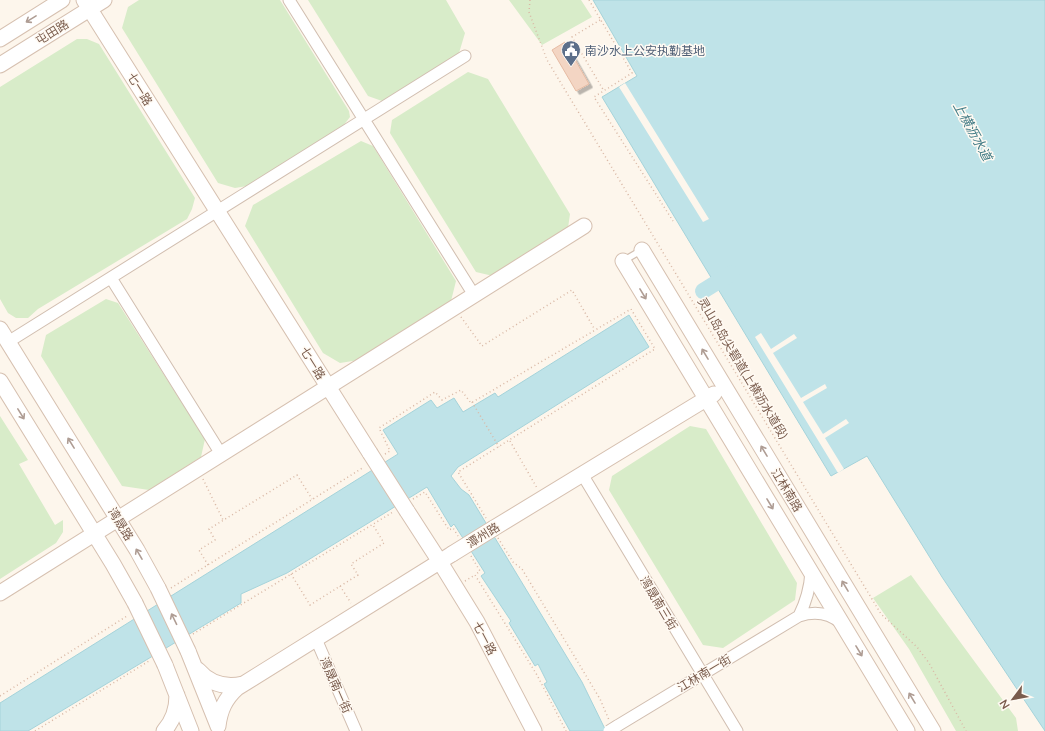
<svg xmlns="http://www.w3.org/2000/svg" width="1045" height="731" font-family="Lato,'Noto Sans SC',sans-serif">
<defs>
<filter id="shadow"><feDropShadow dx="3.5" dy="3.5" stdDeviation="0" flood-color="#0004"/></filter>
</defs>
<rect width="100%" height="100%" fill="#fdf6ec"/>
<path fill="#d8ecc9" d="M139 0H280L349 111 350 117 343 126 247 186 235 188 218 183 122 28 128 7Z
M308 0H446L465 33 459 53 382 101 368 96Z
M509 0H581L592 17 542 45Z
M77 39H87L99 44 195 198 192 209 187 219 38 309 28 318H16L8 313 0 299V87Z
M468 72 488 79 570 214 568 228 493 276 476 272 390 133 392 120Z
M361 141 373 146 456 281 451 301 359 360 340 363 323 353 245 226 253 205Z
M106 299 118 303 205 439 201 457 149 490 122 486 41 356 46 335Z
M0 416 28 460 19 464 55 525 63 520V532L56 543 0 579Z
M690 426 706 429 797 583 795 600 723 648 703 645 609 490 612 476Z
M911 575 1016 718 1018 731H956L909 649 873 598Z"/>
<path fill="#bfe3e8" stroke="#a5d3da" d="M593 0H1045V731L942 577 867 456 831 476 602 97 637 76Z
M629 315 649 347 458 467 451 476 461 489 469 495 582 682 606 731H570L544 684 547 682 538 664 535 666 509 623 511 621 481 576 485 573 454 524 451 527 427 487 287 573 241 594V603L28 731H0V703L398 454 383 430 431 400 437 408 454 398 463 412 495 393 498 397Z"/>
<path fill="#fdf6ec" d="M625 83 709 219 703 222 619 87Z
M761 333 771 349 794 334 797 338 773 353 801 398 825 384 827 388 803 402 823 434 846 419 849 423 825 438 844 469 838 473 755 337Z"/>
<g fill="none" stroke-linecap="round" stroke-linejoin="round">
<path stroke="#bfe3e8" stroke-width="16" d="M703 291 732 273"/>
</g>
<path fill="#f3d5c3" stroke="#e6bba3" filter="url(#shadow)" d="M565 42 589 84 576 91 552 50Z"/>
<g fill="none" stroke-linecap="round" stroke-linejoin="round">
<defs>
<path id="lane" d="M623 261 642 250"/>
<path id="street" d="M289 0 474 295
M111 278 221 454
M8 342 465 56
M582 474 737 731
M799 616C806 602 810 588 811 572
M316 639 356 731
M617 726 799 616C814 611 828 612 841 623"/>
<path id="secondary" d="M84 0 370 453
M0 39 62 0
M0 65 104 0
M642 250 933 731
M623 261 907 731
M0 329 137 550 158 588
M0 381 113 564 135 603
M407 511 440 562 477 622 534 731
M494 528 714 394
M0 593 584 226
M188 651 218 726
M165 665 191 731
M198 670C210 684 225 688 243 684
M218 726C220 710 225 699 237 688L452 554
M164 731C173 721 177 709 177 695"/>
</defs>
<use href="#lane" stroke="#d1beb0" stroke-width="8"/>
<use href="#street" stroke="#d1beb0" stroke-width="13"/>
<use href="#secondary" stroke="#d6c0b0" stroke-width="17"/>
<path stroke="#d9b8a5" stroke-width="1.5" stroke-dasharray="1 3" stroke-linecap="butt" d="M530 0 529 12 547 60 881 614 917 647 929 663 966 731
M589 0 632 73 594 97 673 221
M600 20 572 37 604 91
M461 317 482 346 572 290 595 330
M472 402 499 447
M510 441 537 488
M385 454 390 451 379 428 435 392 442 400 461 390 471 403 631 309 655 349 458 472 486 518
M203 479 223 520
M413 499 425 492 449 530 453 528 458 536
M498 538 513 562 522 569 600 699 609 720
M471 556 480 571 475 575 537 675 566 731
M208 565 199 550 215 540 209 529 297 475 312 499
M291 574 310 605 358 575 351 564 384 543 373 525
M465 581 475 575
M340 586 351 603
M171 588 364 467
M193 634 393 512
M0 696 127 616
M35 731 149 661"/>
<use href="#lane" stroke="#fff" stroke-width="5.5"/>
<use href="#street" stroke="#fff" stroke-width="11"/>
<use href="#secondary" stroke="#fff" stroke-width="15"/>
<defs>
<path id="street-bridge" d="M609 731 617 726"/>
<path id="secondary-bridge" d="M370 453 407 511
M452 554 494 528
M158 588 188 651
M135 603 165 665"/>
</defs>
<use href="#street-bridge" stroke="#d1beb0" stroke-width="13" stroke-linecap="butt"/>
<use href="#secondary-bridge" stroke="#d6c0b0" stroke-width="17" stroke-linecap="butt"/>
<use href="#street-bridge" stroke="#fff" stroke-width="11"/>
<use href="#secondary-bridge" stroke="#fff" stroke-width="15"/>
</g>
<defs><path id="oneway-shaft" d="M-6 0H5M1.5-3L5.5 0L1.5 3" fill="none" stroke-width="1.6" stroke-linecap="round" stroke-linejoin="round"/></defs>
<g stroke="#af9d94">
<use href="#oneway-shaft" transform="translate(31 19) rotate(148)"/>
<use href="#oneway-shaft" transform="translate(643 294) rotate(59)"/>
<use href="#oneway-shaft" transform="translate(705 354) rotate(-121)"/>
<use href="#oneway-shaft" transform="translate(21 414) rotate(58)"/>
<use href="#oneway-shaft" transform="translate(71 443) rotate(-122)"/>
<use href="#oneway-shaft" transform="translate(764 451) rotate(-121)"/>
<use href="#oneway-shaft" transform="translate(770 504) rotate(59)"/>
<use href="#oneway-shaft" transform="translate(139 554) rotate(-120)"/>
<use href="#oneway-shaft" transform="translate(845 586) rotate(-121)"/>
<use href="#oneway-shaft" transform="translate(174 619) rotate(-116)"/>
<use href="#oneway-shaft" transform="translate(859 651) rotate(59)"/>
<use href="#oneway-shaft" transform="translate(912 698) rotate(-121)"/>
</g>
<defs>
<symbol id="civic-pin" viewBox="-11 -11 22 30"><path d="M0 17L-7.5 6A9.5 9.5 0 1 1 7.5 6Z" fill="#5c6f8a" stroke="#fffaf3"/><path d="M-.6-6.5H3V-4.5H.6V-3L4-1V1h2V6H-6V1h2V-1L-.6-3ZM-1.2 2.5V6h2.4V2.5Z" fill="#fff"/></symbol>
</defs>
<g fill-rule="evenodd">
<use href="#civic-pin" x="560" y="39" width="22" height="30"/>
</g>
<g text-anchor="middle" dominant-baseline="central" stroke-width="3" stroke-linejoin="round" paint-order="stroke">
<g font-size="12" fill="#7a5c4d" stroke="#fffaf3">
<text transform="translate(52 32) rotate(-32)">屯田路</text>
<text transform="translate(140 89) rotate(58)">七一路</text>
<text transform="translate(313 363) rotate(58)">七一路</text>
<text transform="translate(743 368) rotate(59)">灵山岛岛尖碧道(上横沥水道段)</text>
<text transform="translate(787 490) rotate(59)">江林南路</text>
<text transform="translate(121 524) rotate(58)">湾晟路</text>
<text transform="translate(483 535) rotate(-32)">潭州路</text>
<text transform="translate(659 603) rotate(59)">湾晟南三街</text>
<text transform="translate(485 638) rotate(62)">七一路</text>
<text transform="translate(704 673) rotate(-31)">江林南一街</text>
<text transform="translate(336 685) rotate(66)">湾晟南一街</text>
</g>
<g font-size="12" fill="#4e5e75" stroke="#fffaf3" text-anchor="start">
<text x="585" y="50">南沙水上公安执勤基地</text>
</g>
<g font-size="13" font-style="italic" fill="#437c86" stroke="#fffaf3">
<text transform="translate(973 131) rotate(61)">上横沥水道</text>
</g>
</g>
<g transform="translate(1013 699) rotate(238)" stroke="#fffaf3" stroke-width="3" paint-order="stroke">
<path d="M0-3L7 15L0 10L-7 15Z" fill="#7a5c4d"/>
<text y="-6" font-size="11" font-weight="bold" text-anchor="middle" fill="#7a5c4d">N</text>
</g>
</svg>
